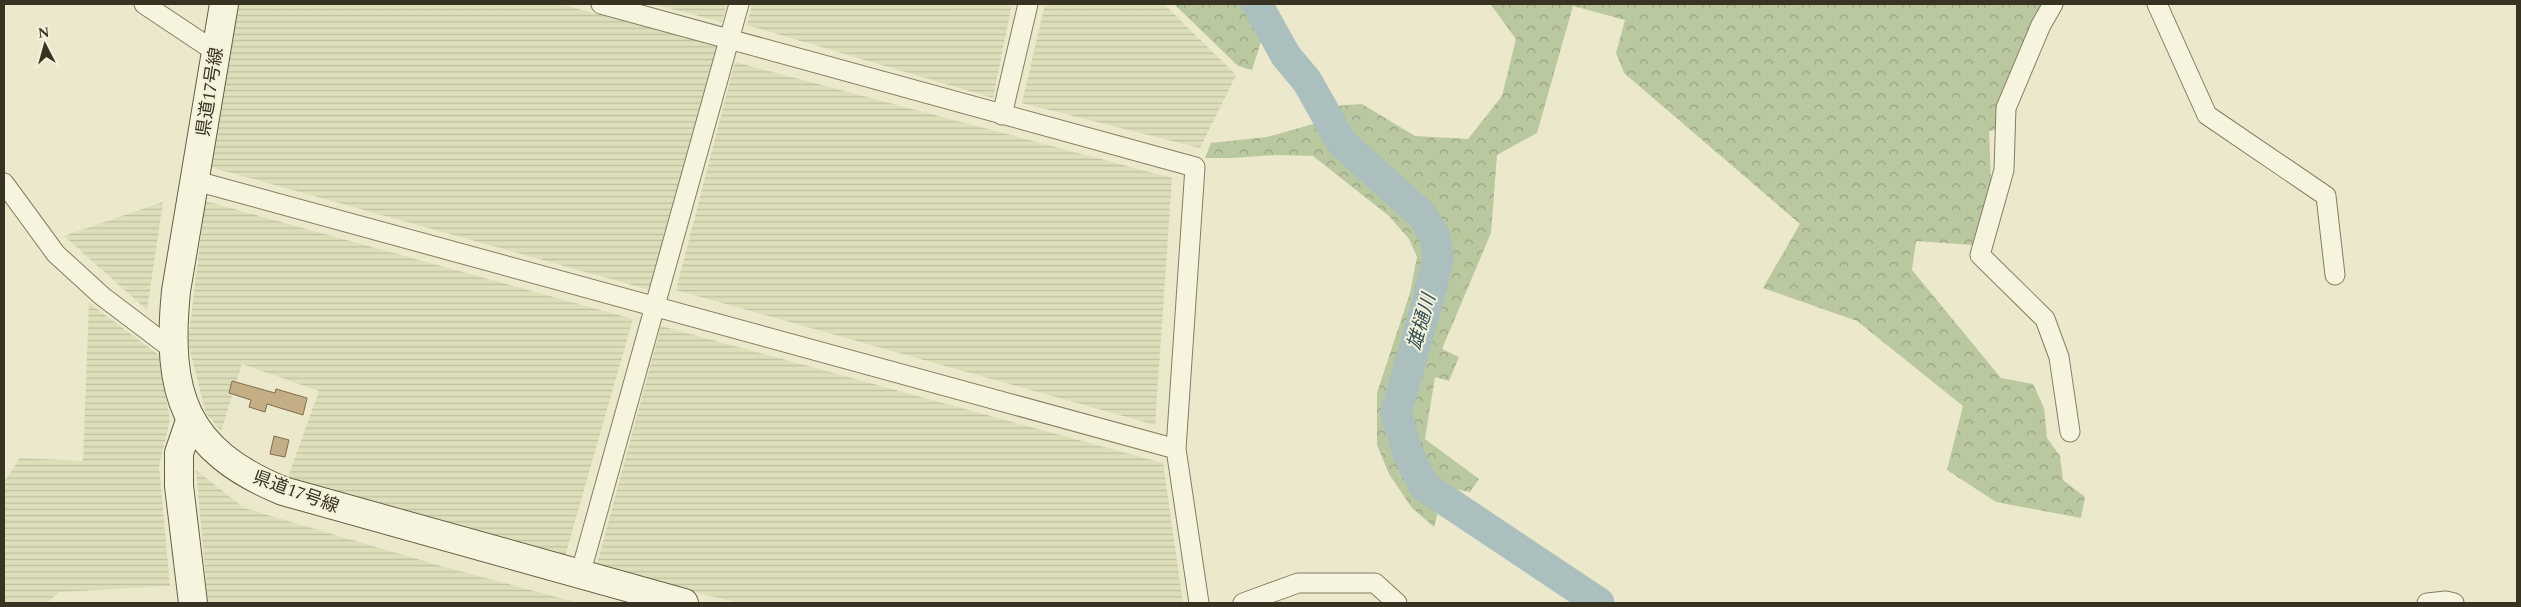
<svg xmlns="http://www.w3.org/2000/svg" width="2521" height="607" font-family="Spectral,'Noto Sans JP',serif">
<defs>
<pattern id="farmland-rules" width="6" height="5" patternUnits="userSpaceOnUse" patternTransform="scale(1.25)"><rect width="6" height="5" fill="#dddfba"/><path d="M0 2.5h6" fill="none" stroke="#bec0a0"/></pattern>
<pattern id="forest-crowns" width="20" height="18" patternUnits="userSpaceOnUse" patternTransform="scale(1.25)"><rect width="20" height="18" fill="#bac8a0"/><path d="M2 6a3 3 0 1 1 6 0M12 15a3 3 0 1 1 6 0" fill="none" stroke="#98a382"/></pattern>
</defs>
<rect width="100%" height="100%" fill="#ebe8cb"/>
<path fill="url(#farmland-rules)" d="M239 4H559L717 46 650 290 210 167Z
M653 4H727L722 22Z
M752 4H1012L993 98 747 25Z
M1045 4H1164L1236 75 1200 148 1022 103Z
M735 62 1172 178 1155 425 676 290Z
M205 201 633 319 565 556 288 477 319 391 242 364 221 431 206 413 188 343Z
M163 202 147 310 64 236Z
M89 303 159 355 170 420 159 466 170 586 59 592 47 603H4V482L20 458 83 461Z
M661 326 1163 463 1183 603H739L596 568Z
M196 470 244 508 441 566 579 603H208Z"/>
<path fill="url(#forest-crowns)" d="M1174 4H1255L1263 35 1252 70 1238 66Z
M1471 4H2042L2035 14 1999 129 1989 131 1991 182 1972 245 1916 241 1912 270 2001 378 2033 384 2044 408 2047 438 2060 456 2063 480 2085 497 2081 518 1996 502 1947 470 1963 406 1857 321 1763 288 1800 224 1624 73 1616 53 1625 20 1573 6 1537 133 1497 155 1491 233 1442 349 1459 357 1449 381 1435 377 1425 439 1479 479 1470 492 1442 486 1400 449V471L1438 512 1434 527 1412 508 1389 474 1377 445V393L1410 293 1417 257 1409 239 1389 216 1313 156 1277 155 1232 158H1205L1211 143 1267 137 1313 124 1334 106 1362 104 1415 136 1468 139 1502 96 1516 39 1491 5Z"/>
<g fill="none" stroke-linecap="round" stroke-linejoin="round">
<path stroke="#abc0be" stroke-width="31" d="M1257 4 1286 56 1307 81 1342 143 1421 214 1435 236 1438 259 1432 286 1396 413 1408 454 1424 486 1599 603"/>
</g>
<path fill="#c4ae86" stroke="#826d4a" d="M232 381 275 393 276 389 307 398 303 415 267 404 265 412 249 407 251 400 229 393Z
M274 436 289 440 285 457 270 454Z"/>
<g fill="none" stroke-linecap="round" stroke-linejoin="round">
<defs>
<path id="street" d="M144 4 216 52
M601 4 1195 167 1176 449 1199 603
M2053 4 2041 25 2006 108 2004 170 1980 255 2045 319 2059 357 2070 432
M2157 4 2207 115 2326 196 2335 275
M1002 115 1028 4
M196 181 1176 449
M4 183 56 254 102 296 172 349
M580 575 739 4
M1243 603 1298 583H1375L1397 603
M2427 603 2446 601 2454 603"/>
<path id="secondary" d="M224 4 176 291C166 393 183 450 283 491L684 603
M190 421 179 453V486L193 603"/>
</defs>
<use href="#street" stroke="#867d61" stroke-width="21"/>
<use href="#secondary" stroke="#685e44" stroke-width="30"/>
<use href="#street" stroke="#f6f4de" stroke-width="19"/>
<use href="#secondary" stroke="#f6f4de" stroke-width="28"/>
</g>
<g text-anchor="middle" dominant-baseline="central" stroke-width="4" stroke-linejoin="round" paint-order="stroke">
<g font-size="18" fill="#383223" stroke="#f3f1da">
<text transform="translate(210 92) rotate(-81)">県道17号線</text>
<text transform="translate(296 492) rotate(20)">県道17号線</text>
</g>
<g font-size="19" font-style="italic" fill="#345056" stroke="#f3f1da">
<text transform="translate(1422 322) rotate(-74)">雄樋川</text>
</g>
</g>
<rect width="2521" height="607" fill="none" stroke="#383223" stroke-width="10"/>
<g transform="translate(45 45) rotate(354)" stroke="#f3f1da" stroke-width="4" paint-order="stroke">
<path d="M0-4L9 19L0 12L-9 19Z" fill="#383223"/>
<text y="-8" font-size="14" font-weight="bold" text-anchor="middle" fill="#383223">N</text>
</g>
</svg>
